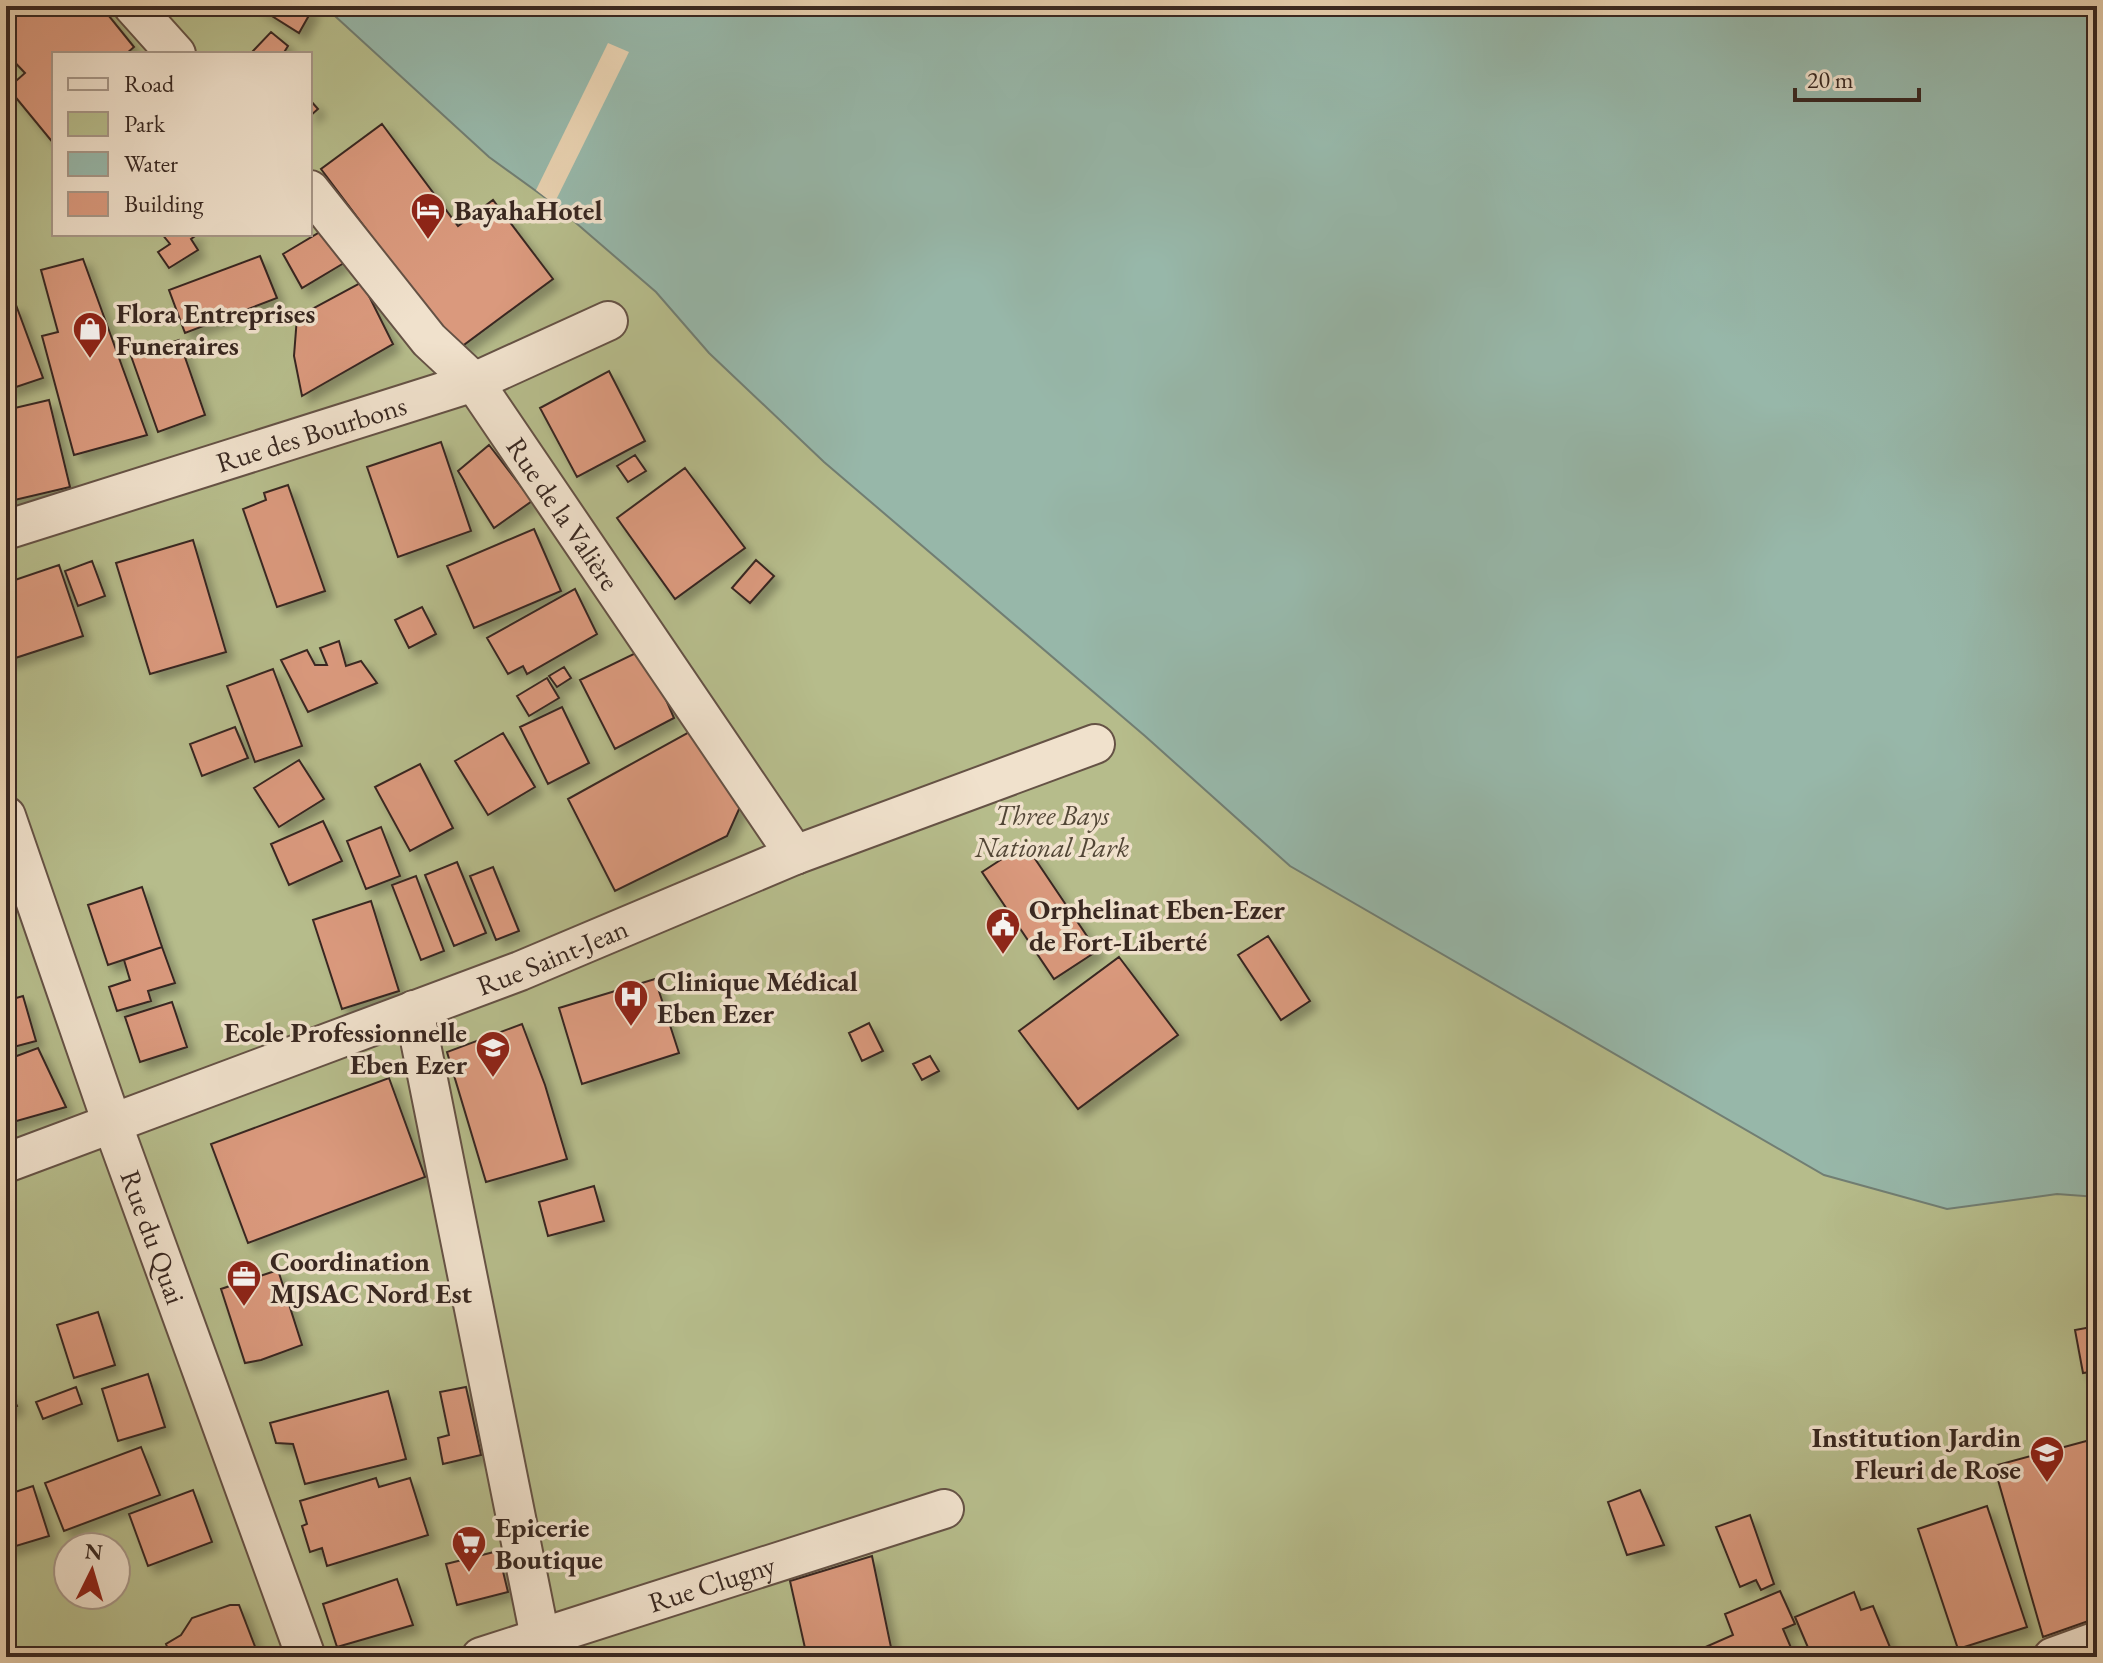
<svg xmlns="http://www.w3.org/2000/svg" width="2103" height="1663" font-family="'EB Garamond',serif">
<defs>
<filter id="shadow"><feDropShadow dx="7" dy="7" stdDeviation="4" flood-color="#0004"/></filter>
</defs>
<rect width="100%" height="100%" fill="#e8d1b0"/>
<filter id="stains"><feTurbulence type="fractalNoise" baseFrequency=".0025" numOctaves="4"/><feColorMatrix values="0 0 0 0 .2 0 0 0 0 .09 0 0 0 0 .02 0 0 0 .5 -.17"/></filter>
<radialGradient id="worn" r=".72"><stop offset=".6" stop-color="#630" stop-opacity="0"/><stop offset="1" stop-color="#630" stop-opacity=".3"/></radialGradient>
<path fill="#b6bc8b" stroke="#787256" stroke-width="2" fill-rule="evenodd" d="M6 6H2097V1657H6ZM54 54H310V234H54ZM68 1547H116V1595H68Z"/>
<path fill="#97b7a9" stroke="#717e73" stroke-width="2" d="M324 6H2097V1197L2057 1194 1947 1209 1824 1175 1290 866 1145 736 824 462 709 353 656 292 554 204 489 157Z"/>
<path fill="#e8d1b0" d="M608 43 629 52 554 204 536 190Z"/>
<path fill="#da997d" stroke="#392821" stroke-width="2" filter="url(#shadow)" d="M22 6H101L134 47 126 54H54V144L8 88 25 73 6 53V18Z
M256 6H305L312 10 299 33Z
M271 32 288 46 283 54H256L253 51Z
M310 100 318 109 310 116Z
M382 124 458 226 493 200 553 279 457 350 321 169Z
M325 229 344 263 302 288 283 254Z
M162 234H198L191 239 198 250 169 268 158 252 170 244Z
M260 256 277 298 185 333 169 290Z
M83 259 147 435 74 455 42 336 58 332 41 270Z
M362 282 393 344 302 396 294 356 297 317Z
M16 305 43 378 7 390 6 307Z
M179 340 205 415 158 432 131 356Z
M609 371 645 441 577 477 540 408Z
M49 400 70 487 6 502V410Z
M441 442 471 531 398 557 367 467Z
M489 445 532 501 494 528 458 471Z
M635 455 646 471 628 482 617 466Z
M685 468 745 548 675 599 617 518Z
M288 485 325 591 277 607 243 509 266 500 264 493Z
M534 529 561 591 474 628 447 566Z
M193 540 226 652 150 674 116 563Z
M756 560 774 576 750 603 732 588Z
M92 561 105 596 78 606 65 571Z
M59 565 83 636 6 661V583Z
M575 589 597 634 527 674 523 666 508 674 487 638Z
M422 607 436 634 409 648 395 620Z
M339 641 346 666 361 661 377 683 308 712 281 660 307 650 315 665H327L320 648Z
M644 649 674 718 615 749 580 680Z
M564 667 571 678 557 687 549 676Z
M273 669 302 746 255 762 227 686Z
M547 678 559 698 529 716 517 696Z
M562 707 589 763 548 784 520 727Z
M235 727 248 758 202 776 190 744Z
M691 731 740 807 727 836 615 891 568 799Z
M503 733 535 787 488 815 455 761Z
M299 760 324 799 279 827 254 788Z
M420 764 453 828 410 851 375 787Z
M323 821 342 861 289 885 271 844Z
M381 827 400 876 366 889 347 841Z
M1025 844 1097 951 1054 979 982 872Z
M457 862 486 933 454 946 425 875Z
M493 867 519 931 496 940 470 876Z
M416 876 444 951 421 960 392 885Z
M142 887 162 947 108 965 88 905Z
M371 901 399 991 342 1009 313 920Z
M1268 936 1310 1001 1281 1020 1238 955Z
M162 947 175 983 148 991 151 1001 117 1011 109 987 130 980 124 960Z
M1119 957 1178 1035 1078 1109 1019 1031Z
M655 979 679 1053 582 1084 559 1008Z
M23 996 36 1041 6 1049V1001Z
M172 1002 187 1047 140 1062 125 1017Z
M869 1023 883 1051 862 1061 849 1033Z
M522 1024 545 1085 567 1159 486 1182 447 1052Z
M38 1048 66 1107 6 1124V1060Z
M930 1056 939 1071 922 1080 913 1064Z
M389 1078 425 1177 248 1243 211 1144Z
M594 1186 604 1221 548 1236 539 1202Z
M278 1270 302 1345 261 1360 245 1363 221 1289Z
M98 1312 115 1365 74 1378 57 1325Z
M2097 1326V1371L2083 1373 2075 1330Z
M148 1374 165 1427 118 1441 102 1389Z
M76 1387 82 1404 43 1419 36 1402Z
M466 1387 481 1455 443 1464 438 1438 449 1435 440 1392Z
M388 1391 406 1459 305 1484 293 1444 276 1443 270 1423Z
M11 1393 17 1406 6 1411V1396Z
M2090 1440 2097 1475V1618L2043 1637 1994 1466Z
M141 1447 160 1495 64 1531 45 1483Z
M376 1478 379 1487 410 1478 428 1535 327 1566 322 1548 310 1552 302 1526 307 1524 300 1501Z
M33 1486 49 1536 6 1549V1495Z
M193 1490 212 1542 148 1566 129 1514Z
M1640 1490 1664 1545 1627 1555 1608 1502Z
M1987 1506 2027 1627 1958 1649 1918 1529Z
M1750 1515 1774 1584 1761 1590 1756 1580 1740 1587 1716 1527Z
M498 1551 508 1592 457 1605 446 1564Z
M872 1556 893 1657H807L790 1581Z
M397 1579 413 1625 337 1647 323 1604Z
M1780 1591 1795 1624 1783 1629 1795 1657H1706L1701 1649 1733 1635 1725 1614Z
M1854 1592 1861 1610 1873 1606 1894 1657H1812L1795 1617Z
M230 1605H239L259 1657H171L166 1644 181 1635 192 1618Z
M35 1649 38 1657H18Z"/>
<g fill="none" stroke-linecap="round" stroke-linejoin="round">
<defs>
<g id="street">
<path d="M133 6 176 54"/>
<path id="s1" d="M310 190 429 340 474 382 795 855"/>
<path id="s2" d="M6 530 474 382 608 321"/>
<path id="s3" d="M6 816 112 1123 306 1657"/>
<path d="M414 1010 544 1657"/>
<path id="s4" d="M6 1163 520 971 795 855 1095 744"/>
<path id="s5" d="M481 1657 944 1509"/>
<path d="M2053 1657 2097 1641"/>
</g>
</defs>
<use href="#street" stroke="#655245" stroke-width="42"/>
<use href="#street" stroke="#f0e1cc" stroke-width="38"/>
</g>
<defs>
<symbol id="hotel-pin" viewBox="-11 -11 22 30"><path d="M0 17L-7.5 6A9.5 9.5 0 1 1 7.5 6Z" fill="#8f2418" stroke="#f0e1cc"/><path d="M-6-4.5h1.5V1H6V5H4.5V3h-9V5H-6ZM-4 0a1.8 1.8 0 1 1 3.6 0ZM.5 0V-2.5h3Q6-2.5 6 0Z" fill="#fff"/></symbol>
<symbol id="shop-pin" viewBox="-11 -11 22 30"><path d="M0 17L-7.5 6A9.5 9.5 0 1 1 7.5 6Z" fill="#8f2418" stroke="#f0e1cc"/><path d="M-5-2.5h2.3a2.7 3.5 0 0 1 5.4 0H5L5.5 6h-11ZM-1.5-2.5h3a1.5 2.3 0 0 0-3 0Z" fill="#fff"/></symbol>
<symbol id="civic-pin" viewBox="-11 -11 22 30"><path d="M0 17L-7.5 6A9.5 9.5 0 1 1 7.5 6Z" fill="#8f2418" stroke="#f0e1cc"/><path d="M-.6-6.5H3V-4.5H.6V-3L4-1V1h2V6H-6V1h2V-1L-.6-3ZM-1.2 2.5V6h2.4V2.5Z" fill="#fff"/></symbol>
<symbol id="hospital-pin" viewBox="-11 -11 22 30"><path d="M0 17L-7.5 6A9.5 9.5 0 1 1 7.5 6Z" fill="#8f2418" stroke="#f0e1cc"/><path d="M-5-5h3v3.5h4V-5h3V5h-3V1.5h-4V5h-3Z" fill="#fff"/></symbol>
<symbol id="school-pin" viewBox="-11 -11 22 30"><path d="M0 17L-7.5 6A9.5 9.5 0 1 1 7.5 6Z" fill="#8f2418" stroke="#f0e1cc"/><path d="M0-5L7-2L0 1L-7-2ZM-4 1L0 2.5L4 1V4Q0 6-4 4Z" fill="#fff"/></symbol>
<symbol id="office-pin" viewBox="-11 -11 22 30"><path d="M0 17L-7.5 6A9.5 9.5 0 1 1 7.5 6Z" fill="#8f2418" stroke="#f0e1cc"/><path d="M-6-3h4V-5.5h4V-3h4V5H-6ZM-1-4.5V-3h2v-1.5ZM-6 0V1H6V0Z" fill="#fff"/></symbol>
<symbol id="supermarket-pin" viewBox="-11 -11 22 30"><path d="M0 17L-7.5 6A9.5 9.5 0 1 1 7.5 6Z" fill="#8f2418" stroke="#f0e1cc"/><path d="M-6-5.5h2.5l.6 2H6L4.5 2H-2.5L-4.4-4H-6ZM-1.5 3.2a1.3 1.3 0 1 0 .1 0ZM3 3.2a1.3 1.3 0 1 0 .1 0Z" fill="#fff"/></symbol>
</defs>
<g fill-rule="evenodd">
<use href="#hotel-pin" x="408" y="190" width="40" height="54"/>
<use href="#shop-pin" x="70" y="309" width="40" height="54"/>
<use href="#civic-pin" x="983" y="905" width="40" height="54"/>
<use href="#hospital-pin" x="611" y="977" width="40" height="54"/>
<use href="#school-pin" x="473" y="1028" width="40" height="54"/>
<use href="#office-pin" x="224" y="1257" width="40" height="54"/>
<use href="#school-pin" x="2027" y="1433" width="40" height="54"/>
<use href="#supermarket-pin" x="449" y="1523" width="40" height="54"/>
</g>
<g text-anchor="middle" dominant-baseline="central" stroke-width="7" stroke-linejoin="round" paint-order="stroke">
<g font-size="28" font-weight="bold" fill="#392821" stroke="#f0e1cc" text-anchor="start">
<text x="454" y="210">BayahaHotel</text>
<text x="116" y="313">Flora Entreprises<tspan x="116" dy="32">Funeraires</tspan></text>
<text x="1029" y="909">Orphelinat Eben-Ezer<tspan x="1029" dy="32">de Fort-Liberté</tspan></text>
<text x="657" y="981">Clinique Médical<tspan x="657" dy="32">Eben Ezer</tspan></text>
<text x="467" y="1032" text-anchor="end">Ecole Professionnelle<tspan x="467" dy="32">Eben Ezer</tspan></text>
<text x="270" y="1261">Coordination<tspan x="270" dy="32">MJSAC Nord Est</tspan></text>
<text x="2021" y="1437" text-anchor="end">Institution Jardin<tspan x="2021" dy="32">Fleuri de Rose</tspan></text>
<text x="495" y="1527">Epicerie<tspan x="495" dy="32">Boutique</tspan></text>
</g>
<g font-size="28" fill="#392821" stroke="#f0e1cc">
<text stroke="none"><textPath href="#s2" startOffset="320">Rue des Bourbons</textPath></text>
<text stroke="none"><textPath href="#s1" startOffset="412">Rue de la Valière</textPath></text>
<text stroke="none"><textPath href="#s4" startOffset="584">Rue Saint-Jean</textPath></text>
<text stroke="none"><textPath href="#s3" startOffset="446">Rue du Quai</textPath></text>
<text stroke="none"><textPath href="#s5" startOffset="242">Rue Clugny</textPath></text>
</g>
<g font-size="28" font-style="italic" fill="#524636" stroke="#f0e1cc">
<text x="1052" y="815">Three Bays<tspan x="1052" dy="32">National Park</tspan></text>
</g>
</g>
<rect width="2103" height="1663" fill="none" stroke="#e8d1b0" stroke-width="32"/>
<rect x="8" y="8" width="2087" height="1647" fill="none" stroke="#392821" stroke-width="4"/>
<rect x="16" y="16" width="2071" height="1631" fill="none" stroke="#392821" stroke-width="2"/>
<rect x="52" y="52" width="260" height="184" fill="#f0e1cc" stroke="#a79788" stroke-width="2"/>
<rect x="68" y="78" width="40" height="12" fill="#f0e1cc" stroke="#a79788" stroke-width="2"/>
<text x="124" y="92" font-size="24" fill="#392821">Road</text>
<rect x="68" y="112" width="40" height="24" fill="#b6bc8b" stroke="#a79788" stroke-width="2"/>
<text x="124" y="132" font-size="24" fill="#392821">Park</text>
<rect x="68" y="152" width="40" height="24" fill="#97b7a9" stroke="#a79788" stroke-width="2"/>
<text x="124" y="172" font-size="24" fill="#392821">Water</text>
<rect x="68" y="192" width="40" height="24" fill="#da997d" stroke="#a79788" stroke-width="2"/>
<text x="124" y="212" font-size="24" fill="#392821">Building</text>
<g transform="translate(92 1571) rotate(5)"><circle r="38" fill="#f0e1cc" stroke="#a79788" stroke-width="2"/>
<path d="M0-6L14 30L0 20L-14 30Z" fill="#8f2418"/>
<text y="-12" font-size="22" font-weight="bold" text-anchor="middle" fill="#392821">N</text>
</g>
<path d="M1795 88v12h124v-12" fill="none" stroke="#392821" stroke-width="4"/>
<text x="1807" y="88" font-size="24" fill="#392821" stroke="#f0e1cc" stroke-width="6" paint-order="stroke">20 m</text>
<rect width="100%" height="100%" filter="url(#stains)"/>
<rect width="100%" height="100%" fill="url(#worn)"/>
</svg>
